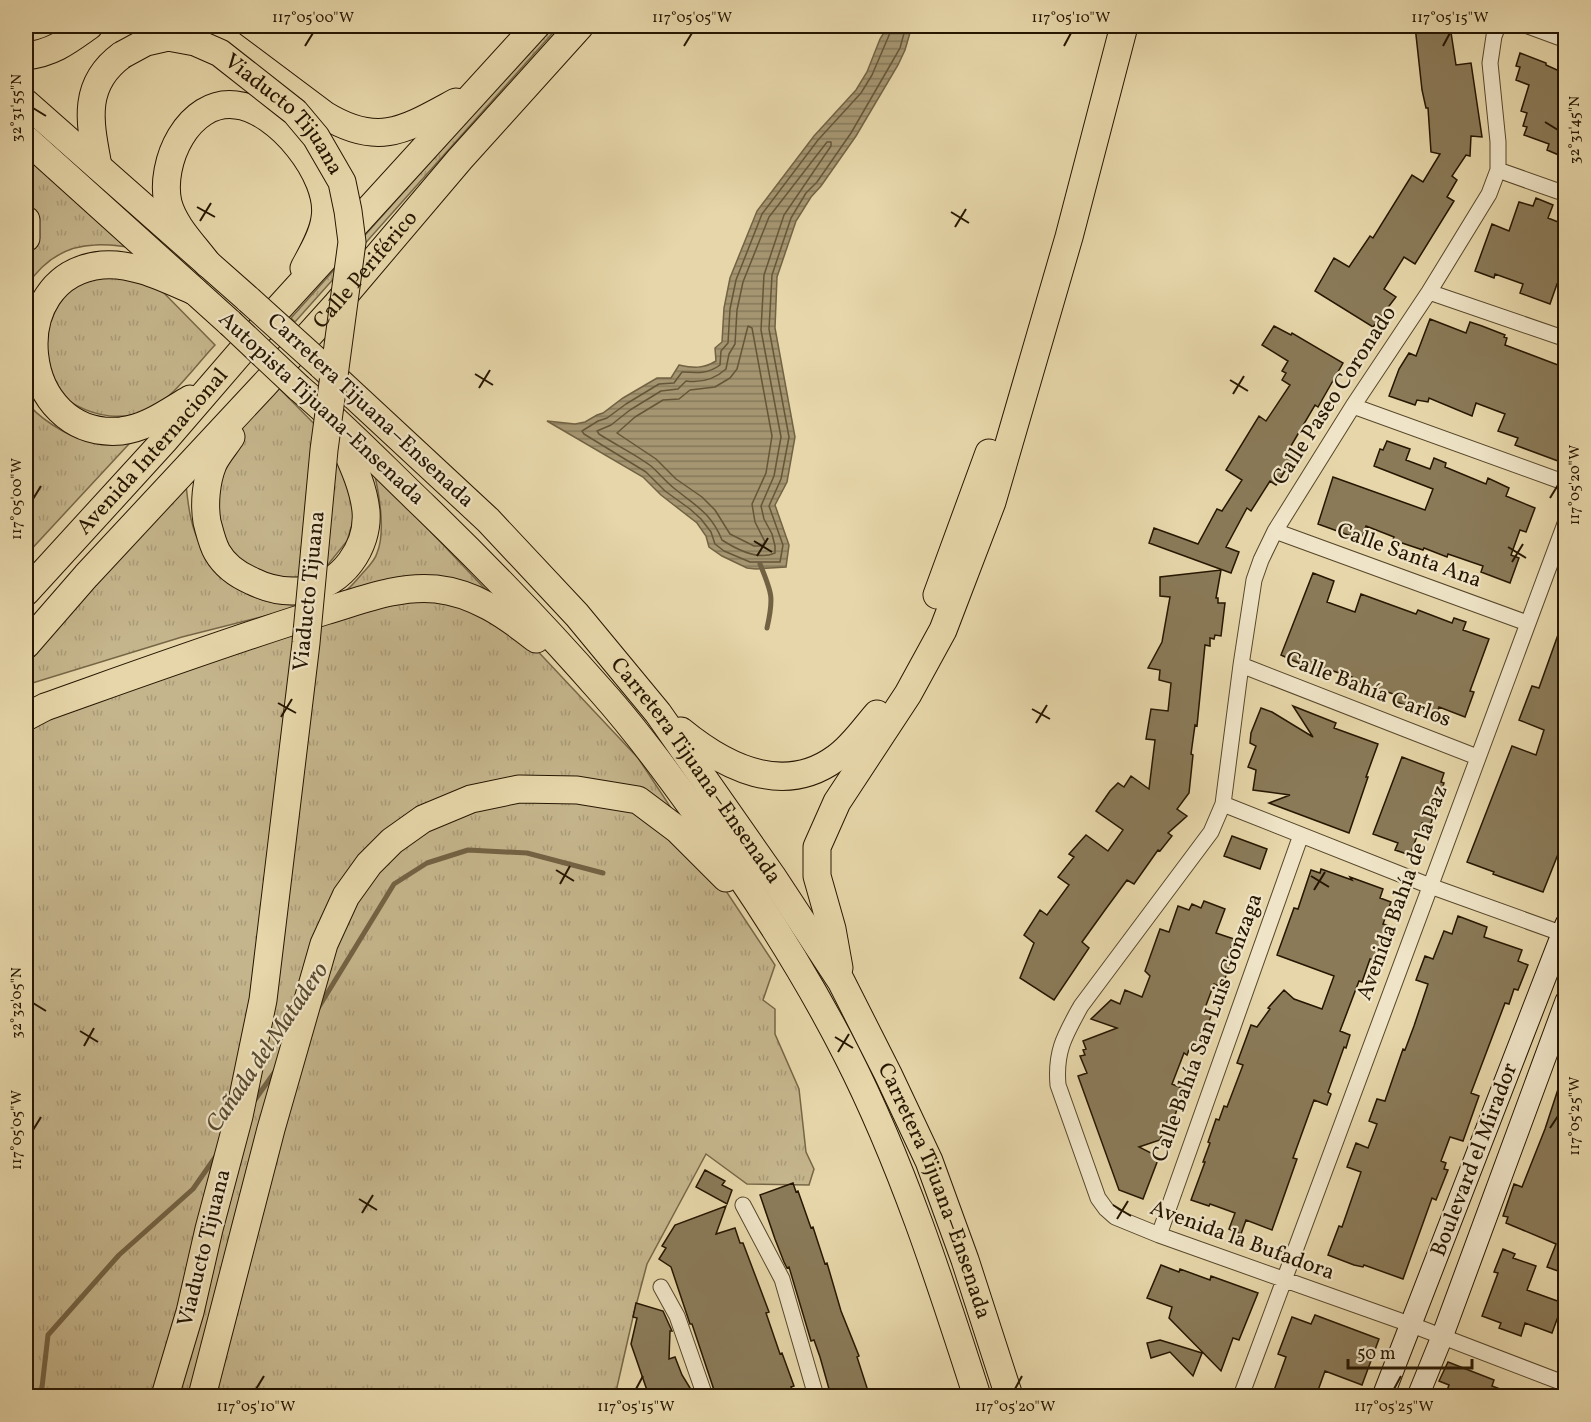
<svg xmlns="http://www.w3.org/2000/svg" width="1591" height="1422" font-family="Vollkorn,serif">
<defs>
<pattern id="grass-tufts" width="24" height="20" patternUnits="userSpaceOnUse" patternTransform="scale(1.5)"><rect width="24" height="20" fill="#c5b58c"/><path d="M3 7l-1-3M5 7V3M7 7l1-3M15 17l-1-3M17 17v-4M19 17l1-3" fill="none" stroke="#a99b77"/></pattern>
<pattern id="water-rules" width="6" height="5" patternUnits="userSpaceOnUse" patternTransform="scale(1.5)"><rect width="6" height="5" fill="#a59570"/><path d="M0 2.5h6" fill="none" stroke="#86795a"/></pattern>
</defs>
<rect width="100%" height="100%" fill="#e6d6a9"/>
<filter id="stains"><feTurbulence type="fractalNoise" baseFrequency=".00333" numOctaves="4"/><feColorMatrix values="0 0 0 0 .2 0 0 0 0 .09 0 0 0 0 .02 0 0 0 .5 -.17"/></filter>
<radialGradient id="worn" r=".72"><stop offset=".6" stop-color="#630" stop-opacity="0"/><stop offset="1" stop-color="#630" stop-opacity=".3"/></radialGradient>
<path fill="url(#grass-tufts)" stroke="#766646" stroke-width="1.5" d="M552 26H559L295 322 291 318Z
M26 154 128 247C118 246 106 244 95 245 65 246 42 262 26 287L27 198Z
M139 277 164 293 215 345C201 360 189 376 174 391 134 431 84 420 47 383L43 315 79 279Z
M272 381 332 442 348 467 355 515 347 541 326 567 308 577 280 578 242 566 211 519 218 451Z
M26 401C36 416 66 436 84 439 97 440 126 433 141 431L26 555Z
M374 472 487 591 371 589 182 637 26 685V638L186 484C188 505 191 531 203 549 214 566 231 585 248 594 274 607 311 609 337 596 347 592 354 583 361 575 366 569 375 561 377 553 386 532 379 493 374 472Z
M452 595 530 643 638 758 775 965 763 1000 775 1009V1034L799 1089 806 1152 814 1169 809 1185 747 1184 706 1154 647 1264 633 1317 615 1396H26V727L399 596Z"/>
<path fill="url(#water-rules)" stroke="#726243" stroke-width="1.5" d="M888 26H912L905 50 898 65 856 136 821 186 811 197 796 221 777 277 775 328 795 437 787 482 775 505 789 545 786 567 756 569 747 568 722 556 709 547 706 536 697 523 661 495 643 477 547 421 575 424 585 422 597 415 603 413 623 398 657 378H671L679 365C693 368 703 369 716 361L715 348 722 342 724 308 730 278 757 211 814 136 856 90 867 72 880 39Z"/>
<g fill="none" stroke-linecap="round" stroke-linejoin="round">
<path stroke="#665638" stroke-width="1.5" d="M893 26 872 75 861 93 818 140 762 214 736 280 730 309 728 343 721 351 720 365C708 374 697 373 682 372L674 383 659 384 626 404 607 418 598 421 582 431 584 434 646 472 665 491 690 509 701 519 711 532 715 544 724 551 750 562H780L783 545 769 506 781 479 789 437 769 329 772 275 791 218 806 193 817 182 851 133 892 62 900 48 906 26
M827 142H831V146L784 215 764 275 761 330 781 437 774 476 761 506 764 519 772 534 775 546V553C758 561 736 549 722 540 711 513 696 506 675 489 666 482 659 473 651 466 635 454 616 445 599 434L597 431 611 425 630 410 661 391 678 389 686 381C701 383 715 379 726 369L729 354 735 344 737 310 743 282 769 217Z
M748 326 752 328 772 436 766 473 752 504 755 522 765 542 762 546H754L730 534 715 510 702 497 676 479 656 459 617 433 635 417 663 400 679 399 690 390 715 387 730 378 737 369Z"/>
<path stroke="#726243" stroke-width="5" d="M760 564C772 593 774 597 767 628
M317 1010 394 884 427 863 468 850 527 853 603 873
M252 1104 276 1070
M41 1396 48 1335 119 1255 193 1189 216 1156"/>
</g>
<path fill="#8a7a58" stroke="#261600" stroke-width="1.5" d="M1415 26H1450L1456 65 1471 63 1482 137 1471 136 1470 156 1466 155 1452 176 1457 180 1447 197 1454 201 1415 264 1404 257 1384 289 1396 297 1373 327 1315 291 1334 258 1349 267 1370 236 1373 238 1412 175 1423 182 1440 154 1431 152 1428 108H1426L1422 90Z
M1520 53 1546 63V65L1566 74V158L1547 150 1549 144 1524 135 1527 127 1523 126 1527 113 1521 111 1529 85 1516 80 1520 67 1516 66Z
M1536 198 1553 205 1548 218 1566 225V287L1557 284 1550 304 1520 293 1523 284 1495 274 1494 278 1475 271 1492 224 1509 231 1519 202 1533 206Z
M1430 319 1466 333 1470 322 1482 326 1505 335 1504 337 1507 338 1505 345 1566 368V454L1562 453 1558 461 1515 445 1518 438 1498 431 1505 414 1476 403 1472 416 1429 398 1428 402 1417 400 1415 405 1389 396 1399 369 1409 353 1416 356Z
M1274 326 1291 335 1292 333 1343 363 1318 407 1315 405 1288 451 1295 454 1285 471 1276 485 1270 481 1251 511 1247 508 1226 547 1239 552 1231 573 1149 543 1154 528 1198 544 1217 509 1222 511 1242 480 1226 470 1259 416 1266 421 1290 385 1282 380 1286 373 1282 371 1288 361 1262 345Z
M1387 441 1410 449 1406 460 1430 469 1434 458 1446 463 1445 467 1486 484 1488 478 1509 488 1506 496 1535 508 1526 532 1520 530 1511 555 1519 558 1510 583 1481 572 1483 566 1448 554 1447 557 1424 548 1423 550 1393 540 1394 537 1366 526 1363 536 1352 532 1351 536 1318 524 1333 477 1425 510 1433 489 1374 466 1380 449 1383 450Z
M1221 570 1216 598H1218V603H1225L1221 636 1215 635 1214 639 1210 638V646L1205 645 1197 726 1195 725 1191 754 1193 755 1189 793 1177 809 1187 816 1168 833 1172 836 1160 851 1158 850 1134 884 1127 880 1105 910 1082 942 1089 948 1054 1000 1020 978 1034 943 1024 935 1040 910 1047 915 1069 885 1058 877 1074 857 1069 854 1086 835 1108 851 1123 830 1096 811 1110 791 1118 783 1124 787 1131 776 1149 789 1155 740 1146 739 1151 709 1168 711 1171 683 1159 680 1160 670 1148 668 1162 642 1170 597 1160 596V577Z
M1313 573 1334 581 1327 602 1355 612 1361 594 1416 614 1418 610 1452 623 1454 618 1466 622 1463 630 1489 639 1470 691 1474 692 1465 717 1439 707 1436 716 1394 701 1396 695 1351 679 1352 677 1320 667 1319 669 1303 665 1281 655Z
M1564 618 1566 806 1559 824 1566 826V834L1543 892 1493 874 1494 872 1467 862 1512 746 1536 755 1544 730 1519 720 1532 686 1539 688Z
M1293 706 1336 723 1334 728 1378 744 1366 777H1368L1349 833 1269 803 1290 795 1253 790 1256 770 1248 767 1256 746 1250 743 1251 733 1261 708 1272 712 1313 737Z
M1402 757 1444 773 1441 782 1444 783 1430 826 1422 823 1410 855 1395 850 1398 843 1373 834Z
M1232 836 1267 849 1260 869 1224 856Z
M1321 869 1352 880 1350 877 1383 889 1380 898 1391 902 1383 924 1393 927 1387 943 1382 941 1375 961 1370 959 1362 982 1359 981 1340 1031 1350 1035 1346 1048 1344 1047 1328 1092 1331 1094 1327 1105 1314 1100 1293 1158 1297 1159 1272 1230 1246 1220 1241 1234 1229 1229 1235 1213 1210 1204 1209 1206 1191 1200 1205 1162H1203L1210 1143 1208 1142 1216 1119 1219 1120 1224 1106 1227 1107 1243 1065 1237 1063 1251 1025 1257 1027 1270 1009 1268 1008 1284 990 1294 999 1322 1009 1334 976 1277 955 1294 908 1298 909 1311 870 1320 873Z
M1204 901 1225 909 1216 933 1234 939 1226 963 1230 964 1222 987 1214 984 1205 1008 1213 1011 1204 1035 1202 1034 1197 1044 1192 1042 1187 1055 1184 1053 1172 1084 1184 1089 1173 1121 1168 1119 1160 1140 1139 1147 1159 1157 1143 1199 1119 1190 1078 1076 1087 1073 1080 1056 1085 1055 1083 1050 1086 1049 1083 1041 1117 1028 1091 1019 1111 1000 1120 1004 1125 990 1142 997 1150 976 1145 971 1160 929 1169 932 1178 906 1189 910 1192 904 1201 908Z
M1458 916 1487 927 1484 937 1522 950 1518 961 1528 965 1518 990 1514 989 1509 1004 1505 1003 1471 1093 1479 1096 1463 1141 1450 1137 1441 1161 1446 1163 1444 1169 1448 1170 1436 1200 1432 1198 1403 1279 1364 1265 1363 1267 1354 1265 1328 1255 1339 1226 1342 1227 1361 1172 1347 1167 1356 1143 1368 1148 1377 1124 1369 1121 1377 1099 1385 1101 1403 1049 1405 1050 1414 1026 1428 984 1416 980 1425 956 1433 959 1444 931 1452 934Z
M1564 1071H1566V1274L1547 1267 1556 1244 1506 1223 1508 1217 1503 1216 1514 1184 1522 1187 1545 1129Z
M705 1170 725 1181 722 1185 732 1190 727 1204 696 1187Z
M793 1183 796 1192 798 1191 811 1228 813 1227 825 1264 827 1263 841 1311 859 1356 857 1357 869 1394 863 1396H831L820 1357 814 1340 811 1341 789 1267 787 1268 784 1262 775 1239 760 1195Z
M726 1206 716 1234 735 1228 740 1243H743L769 1312 766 1313 780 1354 782 1353 794 1386 791 1387 795 1396H716L692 1324H690L671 1267 659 1259 666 1248 662 1246 675 1225Z
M1503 1249 1515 1254 1513 1258 1536 1266 1527 1290 1563 1303 1552 1333 1525 1323 1521 1336 1499 1328 1501 1323 1482 1316 1498 1273 1494 1272Z
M1161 1265 1179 1272 1180 1269 1210 1280 1211 1276 1258 1293 1239 1340 1233 1338 1221 1371 1169 1318 1172 1307 1147 1298Z
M636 1303 663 1311 672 1331H670L669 1359 675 1357 682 1375 695 1396H649L631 1344 637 1318 633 1317Z
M1315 1315 1379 1339 1362 1385 1325 1371 1316 1396H1272L1286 1357 1278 1354 1292 1317 1311 1324Z
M1160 1340 1202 1353 1193 1376 1170 1352 1151 1358 1147 1343Z
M1448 1362 1494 1380 1492 1386 1516 1395V1396H1445L1449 1385 1439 1381Z"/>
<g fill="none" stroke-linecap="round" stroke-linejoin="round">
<defs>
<path id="minor" d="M1498 26 1494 36 1490 63 1498 142V170L1489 194 1429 292 1353 406 1275 531 1261 560 1254 580 1241 665 1223 804 1211 832 1081 1006C1065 1035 1055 1051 1058 1085L1098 1198 1106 1209 1115 1217 1159 1235 1412 1325 1566 1384
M1528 26 1566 40
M1498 170 1566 194
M1429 292 1566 339
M1353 406 1566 483
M1275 531 1527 623
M1241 665 1477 757
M1223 804 1430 886 1566 935
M743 1205 782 1279 816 1396
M1159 1235 1301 835
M661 1287 677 1316 705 1396
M1241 1396 1566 521"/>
<path id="secondary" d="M1383 1396 1566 924
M1418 1396 1442 1337 1566 1001"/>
<g id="motorway">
<path d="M206 26 325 115C379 148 406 129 456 102"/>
<path d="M26 56C53 53 68 41 89 26"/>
<path d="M26 103 249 300"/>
<path d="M26 139 230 323"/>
<path d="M98 166C90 123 81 85 122 55"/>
<path d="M26 220V238"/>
<path d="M208 264C194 245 174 226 168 203 159 163 188 99 236 105 277 109 332 176 325 218 323 235 312 253 304 268"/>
<path id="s1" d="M321 365 488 520 577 615 658 713 772 876 841 981 888 1074 929 1161 965 1260 1009 1396"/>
<path d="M299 388C343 425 383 467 425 507 486 566 545 627 601 691 635 729 666 771 696 813 752 890 804 970 847 1055 902 1163 940 1281 977 1396"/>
<path d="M190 399C168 412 147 428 121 431 17 440 1 275 102 265 133 262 166 279 194 291"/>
<path d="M231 437C225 446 217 455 213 464 206 481 204 504 207 522 210 533 212 543 217 552 225 566 238 575 252 581 268 589 287 593 305 590 342 585 369 547 366 511 363 482 348 455 337 429"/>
<path id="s2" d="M26 592 164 441 277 310 536 26"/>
<path d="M937 595 989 453"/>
<path id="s3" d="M26 645 86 576 264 385 337 304 460 159 580 26"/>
<path d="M26 717 45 707C138 674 231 640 325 611 360 601 398 585 436 589 474 593 506 615 536 639"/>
<path d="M681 731C725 767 783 797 836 758 852 747 864 729 877 714"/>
<path d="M839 968 832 929 817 876V847L837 802 908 694 943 630 992 502 1069 237 1124 26"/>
<path d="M202 1396 271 1129 324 944 346 896 369 864 392 841 423 819 471 799 519 789 577 790 638 800 678 830 726 878"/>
</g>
</defs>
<use href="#minor" stroke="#56462a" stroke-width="17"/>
<use href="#secondary" stroke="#261600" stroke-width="23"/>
<use href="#motorway" stroke="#261600" stroke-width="29"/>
<use href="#minor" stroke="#efe4c7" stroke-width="15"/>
<use href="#secondary" stroke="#efe4c7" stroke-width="21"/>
<use href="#motorway" stroke="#e6d6a9" stroke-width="27"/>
<defs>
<g id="motorway-bridge">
<path id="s4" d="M122 55 146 42 168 37 195 42 220 53 295 112 316 137 342 182 348 211 352 242 324 450 306 643 263 1000 239 1116 209 1229 190 1312 165 1396"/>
<path d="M249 300 321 365"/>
<path d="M230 323 299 388"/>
</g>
</defs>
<use href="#motorway-bridge" stroke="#261600" stroke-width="29" stroke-linecap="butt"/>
<use href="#motorway-bridge" stroke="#e6d6a9" stroke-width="27"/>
</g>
<path fill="none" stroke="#261600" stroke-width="2" d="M305 46 313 33M684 46 692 33M1064 46 1071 33M1443 46 1450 33M33 108 46 116M1545 122 1558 130M197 207 215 217M951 212 969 223M200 221 211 203M955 227 966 209M475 374 493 385M1230 380 1248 391M479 388 490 370M1233 394 1244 376M1550 498 1558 485M33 499 41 486M754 541 772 552M1508 547 1526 558M757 556 768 538M1512 562 1523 544M278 703 296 713M1032 709 1050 719M281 717 292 699M1036 723 1047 705M556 870 574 881M1311 876 1329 887M560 884 570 866M1314 890 1325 872M33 1003 46 1011M80 1031 98 1042M835 1037 853 1048M84 1046 94 1028M838 1052 849 1034M1550 1128 1558 1116M33 1130 41 1117M359 1199 377 1210M1113 1205 1131 1216M362 1213 373 1195M1117 1219 1128 1201M256 1389 264 1376M636 1389 643 1376M1015 1389 1022 1376M1394 1389 1401 1376"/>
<g text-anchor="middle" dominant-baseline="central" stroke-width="4.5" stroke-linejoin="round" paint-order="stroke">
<g font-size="22" fill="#261600" stroke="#efe4c7">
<text stroke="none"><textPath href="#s4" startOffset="194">Viaducto Tijuana</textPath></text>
<text stroke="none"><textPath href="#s3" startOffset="506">Calle Periférico</textPath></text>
<text transform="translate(1335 396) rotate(-57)">Calle Paseo Coronado</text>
<text transform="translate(321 409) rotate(43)">Autopista Tijuana-Ensenada</text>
<text transform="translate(370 411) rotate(43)">Carretera Tijuana–Ensenada</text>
<text stroke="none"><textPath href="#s2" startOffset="189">Avenida Internacional</textPath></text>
<text transform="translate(1409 556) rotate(20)">Calle Santa Ana</text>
<text transform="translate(310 591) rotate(-84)">Viaducto Tijuana</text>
<text transform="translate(1368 690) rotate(21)">Calle Bahía Carlos</text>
<text stroke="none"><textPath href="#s1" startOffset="554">Carretera Tijuana–Ensenada</textPath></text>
<text transform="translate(1403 893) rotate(-70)">Avenida Bahía de la Paz</text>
<text transform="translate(1208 1028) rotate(-70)">Calle Bahía San Luis Gonzaga</text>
<text transform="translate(1475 1160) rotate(-69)">Boulevard el Mirador</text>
<text stroke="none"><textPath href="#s1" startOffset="1040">Carretera Tijuana–Ensenada</textPath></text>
<text transform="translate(1242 1241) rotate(20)">Avenida la Bufadora</text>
<text transform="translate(205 1248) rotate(-76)">Viaducto Tijuana</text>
</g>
<g font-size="24" font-style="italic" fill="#59492d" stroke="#efe4c7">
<text transform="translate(268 1048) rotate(-56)">Cañada del Matadero</text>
</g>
</g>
<rect width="1591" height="1422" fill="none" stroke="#e6d6a9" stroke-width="66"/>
<path d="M1348 1359v9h124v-9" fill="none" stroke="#261600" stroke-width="3"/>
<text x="1357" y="1359" font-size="18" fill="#261600" stroke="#efe4c7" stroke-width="4.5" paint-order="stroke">50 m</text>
<rect x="33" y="33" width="1525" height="1356" fill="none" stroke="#261600" stroke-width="2"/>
<g font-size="15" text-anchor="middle" fill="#261600">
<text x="313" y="22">117°05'00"W</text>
<text x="692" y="22">117°05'05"W</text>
<text x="1071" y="22">117°05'10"W</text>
<text x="1450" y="22">117°05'15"W</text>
<text transform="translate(16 108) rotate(-90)" y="5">32°31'55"N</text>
<text transform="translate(1574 130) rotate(-90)" y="5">32°31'45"N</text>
<text transform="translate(1574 485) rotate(-90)" y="5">117°05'20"W</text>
<text transform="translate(16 499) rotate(-90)" y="5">117°05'00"W</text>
<text transform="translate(16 1003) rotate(-90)" y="5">32°32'05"N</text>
<text transform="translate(1574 1116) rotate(-90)" y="5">117°05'25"W</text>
<text transform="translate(16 1130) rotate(-90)" y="5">117°05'05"W</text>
<text x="256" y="1411">117°05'10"W</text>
<text x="636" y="1411">117°05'15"W</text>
<text x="1015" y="1411">117°05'20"W</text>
<text x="1394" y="1411">117°05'25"W</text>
</g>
<rect width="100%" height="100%" filter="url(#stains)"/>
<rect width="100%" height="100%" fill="url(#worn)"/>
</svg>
